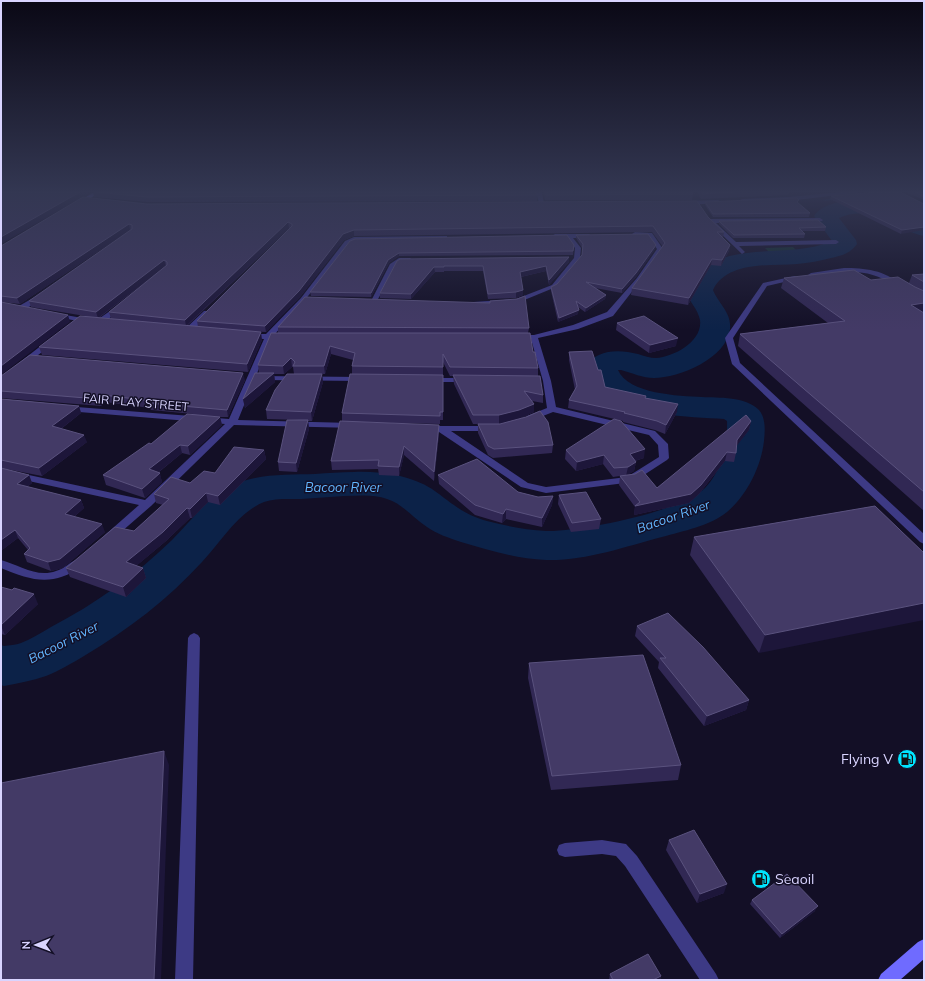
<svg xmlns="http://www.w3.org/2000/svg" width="925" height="981" font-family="Mulish,sans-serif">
<rect width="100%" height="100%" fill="#130f26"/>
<path fill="#12302f" d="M793 247 799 253 771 254 765 248Z"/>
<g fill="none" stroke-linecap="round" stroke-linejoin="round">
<path fill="#0c2248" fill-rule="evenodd" d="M839 197H840V199L825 201 823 200Z"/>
<path fill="#0c2248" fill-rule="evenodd" d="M853 199C880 199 900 212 924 221V236C893 229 871 203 839 218L856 240 857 244C851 253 841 256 831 258 820 261 809 263 797 264 770 266 727 261 713 290 718 303 732 313 730 329 727 358 679 378 654 378 643 378 632 373 621 370H618C628 394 679 396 702 397 719 398 745 396 759 410 766 418 765 431 764 441 761 467 747 495 727 512 710 526 683 531 662 537 624 547 585 561 546 560 517 559 488 550 461 542 449 538 437 534 427 527 413 518 403 504 387 499 374 494 358 496 344 496 330 497 316 498 301 499 289 499 275 498 264 502 237 513 221 542 202 562 168 599 128 630 84 656 72 663 59 671 46 676 32 681 18 683 4 686L1 685V645L4 646C9 645 16 645 21 643 31 639 41 633 51 627 95 604 136 575 172 540 191 521 207 498 231 486 257 473 288 475 315 474 328 473 341 472 354 472 380 471 410 475 432 489 452 503 462 514 487 521 506 526 526 530 546 531 580 532 680 512 705 488 721 472 728 443 727 421L724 419C690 417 628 415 600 394 592 388 587 377 583 368 597 349 618 349 638 354 644 356 650 358 656 358 674 357 703 341 700 320 698 309 688 300 685 290 690 281 695 272 703 266 708 262 715 261 720 259 756 246 797 256 832 241L814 216C822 204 840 202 853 199Z"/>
<path fill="#3d3a85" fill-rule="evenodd" d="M844 268C864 268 886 270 900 285L895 286C865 266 845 272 811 277L808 275 811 273Z
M795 276 798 278 797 279 767 286 733 338 740 363 924 534V544L920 542 732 364 725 338 763 283Z
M194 633 198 635 200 638 193 980H175L188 638 190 635Z
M602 840 626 844 637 856 716 974 719 980H700L625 866 616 856 602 854 565 857 559 855 557 850 559 845 565 843Z"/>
<path fill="#3d3a85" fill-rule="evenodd" d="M536 192H542L544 204 539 203Z
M841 192H862L788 201 742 203 739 201 742 199 788 197Z
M718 200 721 202 720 203 686 205 683 203 686 201Z
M820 218 823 220 822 221 716 223 736 242 836 240 839 242 836 244 739 246 745 252 742 254 712 225V223L707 221 710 219Z
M635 232 652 233 663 249 641 280 613 316 578 329 538 338 551 381 556 407 655 431 668 444 669 458 667 460 633 482 546 493 521 487 439 432 423 431 421 429 426 426H493L495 428 490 431H451L528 483 546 487 627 477 659 457 658 445 649 435 553 412 533 420H527L526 418 527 416 547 408 543 381 531 339H518L514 337 518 335H534L573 325 607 312 637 278 657 249 648 236 633 235 632 234Z
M555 234H589L592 236 589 238H573L581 248 580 258 556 287 517 303 471 305V303L473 302 516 299 552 285 574 258 575 248 567 238 553 237 552 236Z
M447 236V238L445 239 355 241 349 243 305 300 274 335H285V339H271L238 420 352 423 355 424 356 426 355 428 234 425 151 506 113 539H105L104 537 105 535 139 505 1 475V469L145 500 225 424 67 411 63 408 64 406 229 419 264 339 248 338 244 336 248 334H266L301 298 345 241 354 237Z
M399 258H410L413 260C408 264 401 261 396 265L377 301 372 302 371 301 390 264Z
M40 294 42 295V297L25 310H19V306Z
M120 304 122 305V307L103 324H97V320Z
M204 311H207L211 313 191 333H185V329Z
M54 313 88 319 92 321 88 323 57 317H54Z
M47 341H50L54 343 1 383V377Z
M259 376 362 377 366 379 362 381 262 380 258 378Z
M427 378H466L470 380 466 382H427L426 380Z
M78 559 82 560 84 563 82 566C53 587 32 581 1 568V560C19 565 37 578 56 571 64 569 70 562 78 559Z"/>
<path fill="#6f6bff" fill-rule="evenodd" d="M94 192H100L80 205 75 204Z
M924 939V959L900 980H878L881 974 918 942Z"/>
</g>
<path fill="#312854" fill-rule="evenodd" d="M93 192H536L537 195V201L148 202 94 197Z
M543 192H692L693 194 692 200H545Z
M697 192H789L788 195 701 199Z
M908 192H924V200L908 193Z
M831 196 924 204 901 234 830 199Z
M705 202 798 203 810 213 809 217H713L705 205Z
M147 204 708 217 724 232 723 238 730 245 729 251 721 266 711 265 688 305 631 295 632 288 663 247 652 232 354 236 344 240 300 297 266 332 242 331 262 340 248 372 42 355 39 347 85 316 31 307 29 301 131 230H130L20 304 1 302V246ZM289 228H290L197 321 198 327 187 326ZM166 266 109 312 111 319 99 318Z
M719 221 826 227 825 231H802L805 234 804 238H733L719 224Z
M576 235 656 245 655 249 636 277 622 293 595 288 606 295 605 299 585 312 578 307V314L558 322 551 291V287L557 284 582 255V248L576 238Z
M350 241 574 245 573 255 399 256 389 263 371 297 311 296 310 292Z
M569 257V262L549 285 546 271 521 277 523 290V295L516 298 488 299 483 271H444V272H435L411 299 380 298V293L397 261Z
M924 274V511L738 346 740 334 828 323 781 288 784 278 871 280 909 283 912 275Z
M490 301 529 328 528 333 533 352 538 368V376L543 395V403L532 401 534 404V412L519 419 499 424H473L454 384 453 376H450L443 362V420H440V424L346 422 439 434 434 481 404 455 399 476 379 475 378 469 332 470 331 461 342 422V413L352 374V366L353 360 331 354 325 374H322L323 382 312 421H308L309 429 297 472 279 471 278 462 299 420 267 419 266 410 294 374 293 367H292L284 374H274L275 382 245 408 243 399 259 373 258 365 278 333V327L490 303Z
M617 323 676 346 649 353 616 330Z
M569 352 598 370 605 387 646 398 677 412 665 434 655 430 623 422V421L568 408 569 400 575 390 569 360Z
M1 376 245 380 228 417H220L222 425 190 455 182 453 159 472 162 482 145 498 106 485 103 475 151 444 193 414 151 410 150 408 105 402 101 406 1 398Z
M1 399 79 406 81 413 61 429 87 442 42 476 1 468Z
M751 421 749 430 736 446V453L734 462 725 461 699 494 689 503 634 515 635 507 619 485 620 476 613 477 603 464 576 471 565 459 566 450 644 458 635 461 636 462 634 471 627 475 657 488Z
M478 424 553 445 552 453 493 458 488 455 478 433Z
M264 450 266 459 220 505 208 502 192 518H190L166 541 136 566 143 568 146 578 126 597 70 577 66 568 134 531 163 505 156 503 154 494 190 483 215 473Z
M1 468 29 475 32 483 27 487 81 500 84 508 74 517 105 532 63 568 51 571 27 562 24 554 28 550 18 538 2 550H1Z
M438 475 518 492 538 497 553 496 552 505 542 527 506 519 502 523 475 515 439 484Z
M559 495 601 519 599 529 571 532 558 504Z
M875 506 759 653 690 555 694 537Z
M1 587 38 604 5 635 1 634Z
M637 626 749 700 746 710 704 726 658 668 659 662 635 636Z
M529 663 681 765 678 780 551 790 528 678Z
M669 840 724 893 697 903 666 850Z
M752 900 815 911 780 938 750 904Z
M610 974 661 976 660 980H609Z"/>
<path fill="#1d163a" d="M80 192H91L1 244V237Z
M288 222 289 228 186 326 185 320Z
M129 224 130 230 20 304 17 298Z
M924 227V230L901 234 902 230Z
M354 230V236L344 240 300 297 266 332 265 326 343 234Z
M656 245 655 249 636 277 622 293V289Z
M730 245 729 251 721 266 722 260Z
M399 253V256L389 263 371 297V293L388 260Z
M569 257V262L549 285V280Z
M712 259 711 265 688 305 689 298Z
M164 260 166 266 98 318 96 312Z
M546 266V271L520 277V272Z
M434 267 435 272 411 299V294Z
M523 290V295L516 298V292Z
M606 295 605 299 585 312 586 308Z
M924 303V314L911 305Z
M579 310 578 314 558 322 559 318Z
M68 315 70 322 1 375V366Z
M261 332 262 340 248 372 247 364Z
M678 338 676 346 649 353 650 345Z
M330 346 331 354 325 374 324 366Z
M291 358 292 367 284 374 283 366Z
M243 373 245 380 228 417 227 410Z
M274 373 275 382 245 408 243 399Z
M322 374 323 382 312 421 311 412Z
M103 395 105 402 101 406 98 399Z
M534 404V412L519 419 499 424V415Z
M678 404 677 412 665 434 666 425Z
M79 406 81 413 54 434 52 426Z
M220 417 222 425 190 455 188 446Z
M308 420 309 429 297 472 296 463Z
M751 421 749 430 735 448 737 440Z
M439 425V434L434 481V472Z
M84 435 87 442 42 476 39 468Z
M180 445 182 453 151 478 149 469Z
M404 446V455L399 476V467Z
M645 449 644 458 628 463 630 454Z
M264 450 266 459 220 505 218 496Z
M727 452 725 461 699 494 689 503 634 515 635 506Z
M604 455 603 464 576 471 577 462Z
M636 462 634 471 626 476 628 467Z
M160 473 162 482 145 498 142 489Z
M29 475 32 483 20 492 17 484Z
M206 493 208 502 192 518 190 509Z
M553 496 552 505 542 527V518Z
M81 500 84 508 68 522 65 514Z
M187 508 190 518 166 541 129 572 126 562Z
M506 509V519L502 523 503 514Z
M102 524 105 532 63 568 51 571 48 562Z
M15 530 18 538 2 550 1 548V540Z
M143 568 146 578 126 597 123 587Z
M34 594 38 604 5 635 1 626V625Z
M924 603V620L759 653 765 635Z
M749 700 746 710 704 726 707 716Z
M164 751 169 765 161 980H154Z
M727 884 724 893 697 903 700 894Z
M818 906 815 911 780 938 782 934Z
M661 976 660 980H653Z"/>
<path fill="#433a66" stroke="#5a527e" d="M1 192H80L1 237Z
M96 192H536L537 195 147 197Z
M545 192H692L693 194 546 195Z
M701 192H735L702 194Z
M877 192H900L924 204V227L902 230 831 196Z
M915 192H924V197Z
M83 197 147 204 697 201 708 217 724 232H717L730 245 722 260 712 259 689 298 632 288 665 243 653 226 354 230 343 234 299 291 265 326 197 321 292 226V224L288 222 185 320 109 312 167 265V262L164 260 96 312 29 301 132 229V225L129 224 17 298 1 296V246Z
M797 198 799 200 797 202 810 213 713 214 705 202Z
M818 220 826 227 799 228 805 234 734 235 719 221Z
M648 234 656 245 636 273 622 289 586 282 606 295 586 308 576 301 579 310 559 318 551 287 557 284 582 255 583 244 576 235Z
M567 235 574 245 573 251 399 253 388 260 371 293 310 292 350 241 355 239Z
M569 257 549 280 546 266 520 272 523 290 516 292 488 294 483 266H444V267H434L411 294 380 293 397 261 400 259Z
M854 270 871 280 898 277 915 287 924 291V303L911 305 924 313V492L740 334 845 321 784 278Z
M924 274V282L912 275Z
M525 296 529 328 278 327 305 297 490 303V301L517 299Z
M1 302 68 315 1 366Z
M80 316 261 332 247 364 39 347Z
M644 316 678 338 650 345 617 323Z
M271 333H530L533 352H535L538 368 450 367 443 354V367L352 366 355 353 330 346 324 366H293L295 362 291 358 283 366 258 365Z
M592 351 598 370H601L605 387 646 396 645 398 678 404 666 425 657 421 624 413 625 412 569 400 577 386 569 352Z
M30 355 243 373 227 410 159 404 149 403 151 401 103 395 98 399 1 391V376Z
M255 373H274L243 399Z
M287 374H322L311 412 266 410 275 390Z
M350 374 443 375V412H440V416L342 413Z
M453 375 540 376 543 395 524 391 534 404 519 410 499 415H473Z
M1 399 79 406 52 426 84 435 39 468 1 460Z
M540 411 548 422 553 445 494 449 488 446 478 424H500L526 417Z
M187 414 220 417 188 446 180 445 149 469 160 473 142 489 103 475 149 443 151 444Z
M746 415 751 421 737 440 736 453 727 452 701 485 691 494 635 506 640 502 620 476 635 474 642 470 657 488Z
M614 419 621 421 645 449 630 454 636 462 628 467 614 468 604 455 577 462 566 450Z
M287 420H308L296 463 278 462Z
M340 421 439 425 434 472 404 446 399 467 378 466 379 460 331 461Z
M234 447 264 450 218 496 206 493 190 509 187 508 163 532 126 562 143 568 123 587 66 568 115 527 134 531 169 499 154 494 171 477 190 483 204 471 215 473Z
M477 459 518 492 538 497 553 496 542 518 506 509 503 514 475 505 438 475Z
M1 468 29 475 17 484 81 500 65 514 102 524 60 559 48 562 24 554 30 548 15 530 1 540Z
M586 492 601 519 572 523 559 495Z
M875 506 924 553V603L765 635 694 537Z
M1 587 12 590 14 588 34 594 1 625Z
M668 613 703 647 749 700 707 716 660 658H666L637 626Z
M643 655 681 765 552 776 529 663Z
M164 751 154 980H1V783Z
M694 830 727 884 700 894 669 840Z
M787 874 818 906 782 934 752 900Z
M648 954 661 976 653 980H613L610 974Z"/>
<linearGradient id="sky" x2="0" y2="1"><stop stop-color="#0a0815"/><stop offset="0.58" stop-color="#333752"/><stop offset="1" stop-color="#333752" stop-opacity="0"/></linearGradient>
<rect width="925" height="330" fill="url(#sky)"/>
<defs>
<symbol id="fuel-disc" viewBox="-11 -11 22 22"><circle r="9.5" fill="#00e5ff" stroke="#130f26"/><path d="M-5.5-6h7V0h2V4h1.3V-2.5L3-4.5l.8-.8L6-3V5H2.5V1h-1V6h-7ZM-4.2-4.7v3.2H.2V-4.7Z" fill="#111"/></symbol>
</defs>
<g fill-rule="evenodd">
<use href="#fuel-disc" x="896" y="748" width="22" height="22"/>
<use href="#fuel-disc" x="750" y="868" width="22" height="22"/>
</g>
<g text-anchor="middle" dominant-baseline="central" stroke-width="3" stroke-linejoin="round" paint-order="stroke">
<g font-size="12" fill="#d9d4ff" stroke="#130f26">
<text transform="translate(136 402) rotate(5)">FAIR PLAY STREET</text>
</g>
<g font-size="13" font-style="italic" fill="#62b6ff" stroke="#130f26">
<text x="343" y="487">Bacoor River</text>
<text transform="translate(673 516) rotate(-19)">Bacoor River</text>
<text transform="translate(63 642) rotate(-27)">Bacoor River</text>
</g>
<g font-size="14" fill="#d9d4ff" stroke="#130f26" text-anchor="end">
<text x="893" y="759">Flying V</text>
<text x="775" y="879" text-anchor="start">Seaoil</text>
</g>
</g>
<rect width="925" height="981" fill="none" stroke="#d9d4ff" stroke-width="4"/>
<g transform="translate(36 945) rotate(269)" stroke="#130f26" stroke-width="3" paint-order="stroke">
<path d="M0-3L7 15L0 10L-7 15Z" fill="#d9d4ff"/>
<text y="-6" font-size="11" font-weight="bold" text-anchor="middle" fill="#d9d4ff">N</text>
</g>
</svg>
